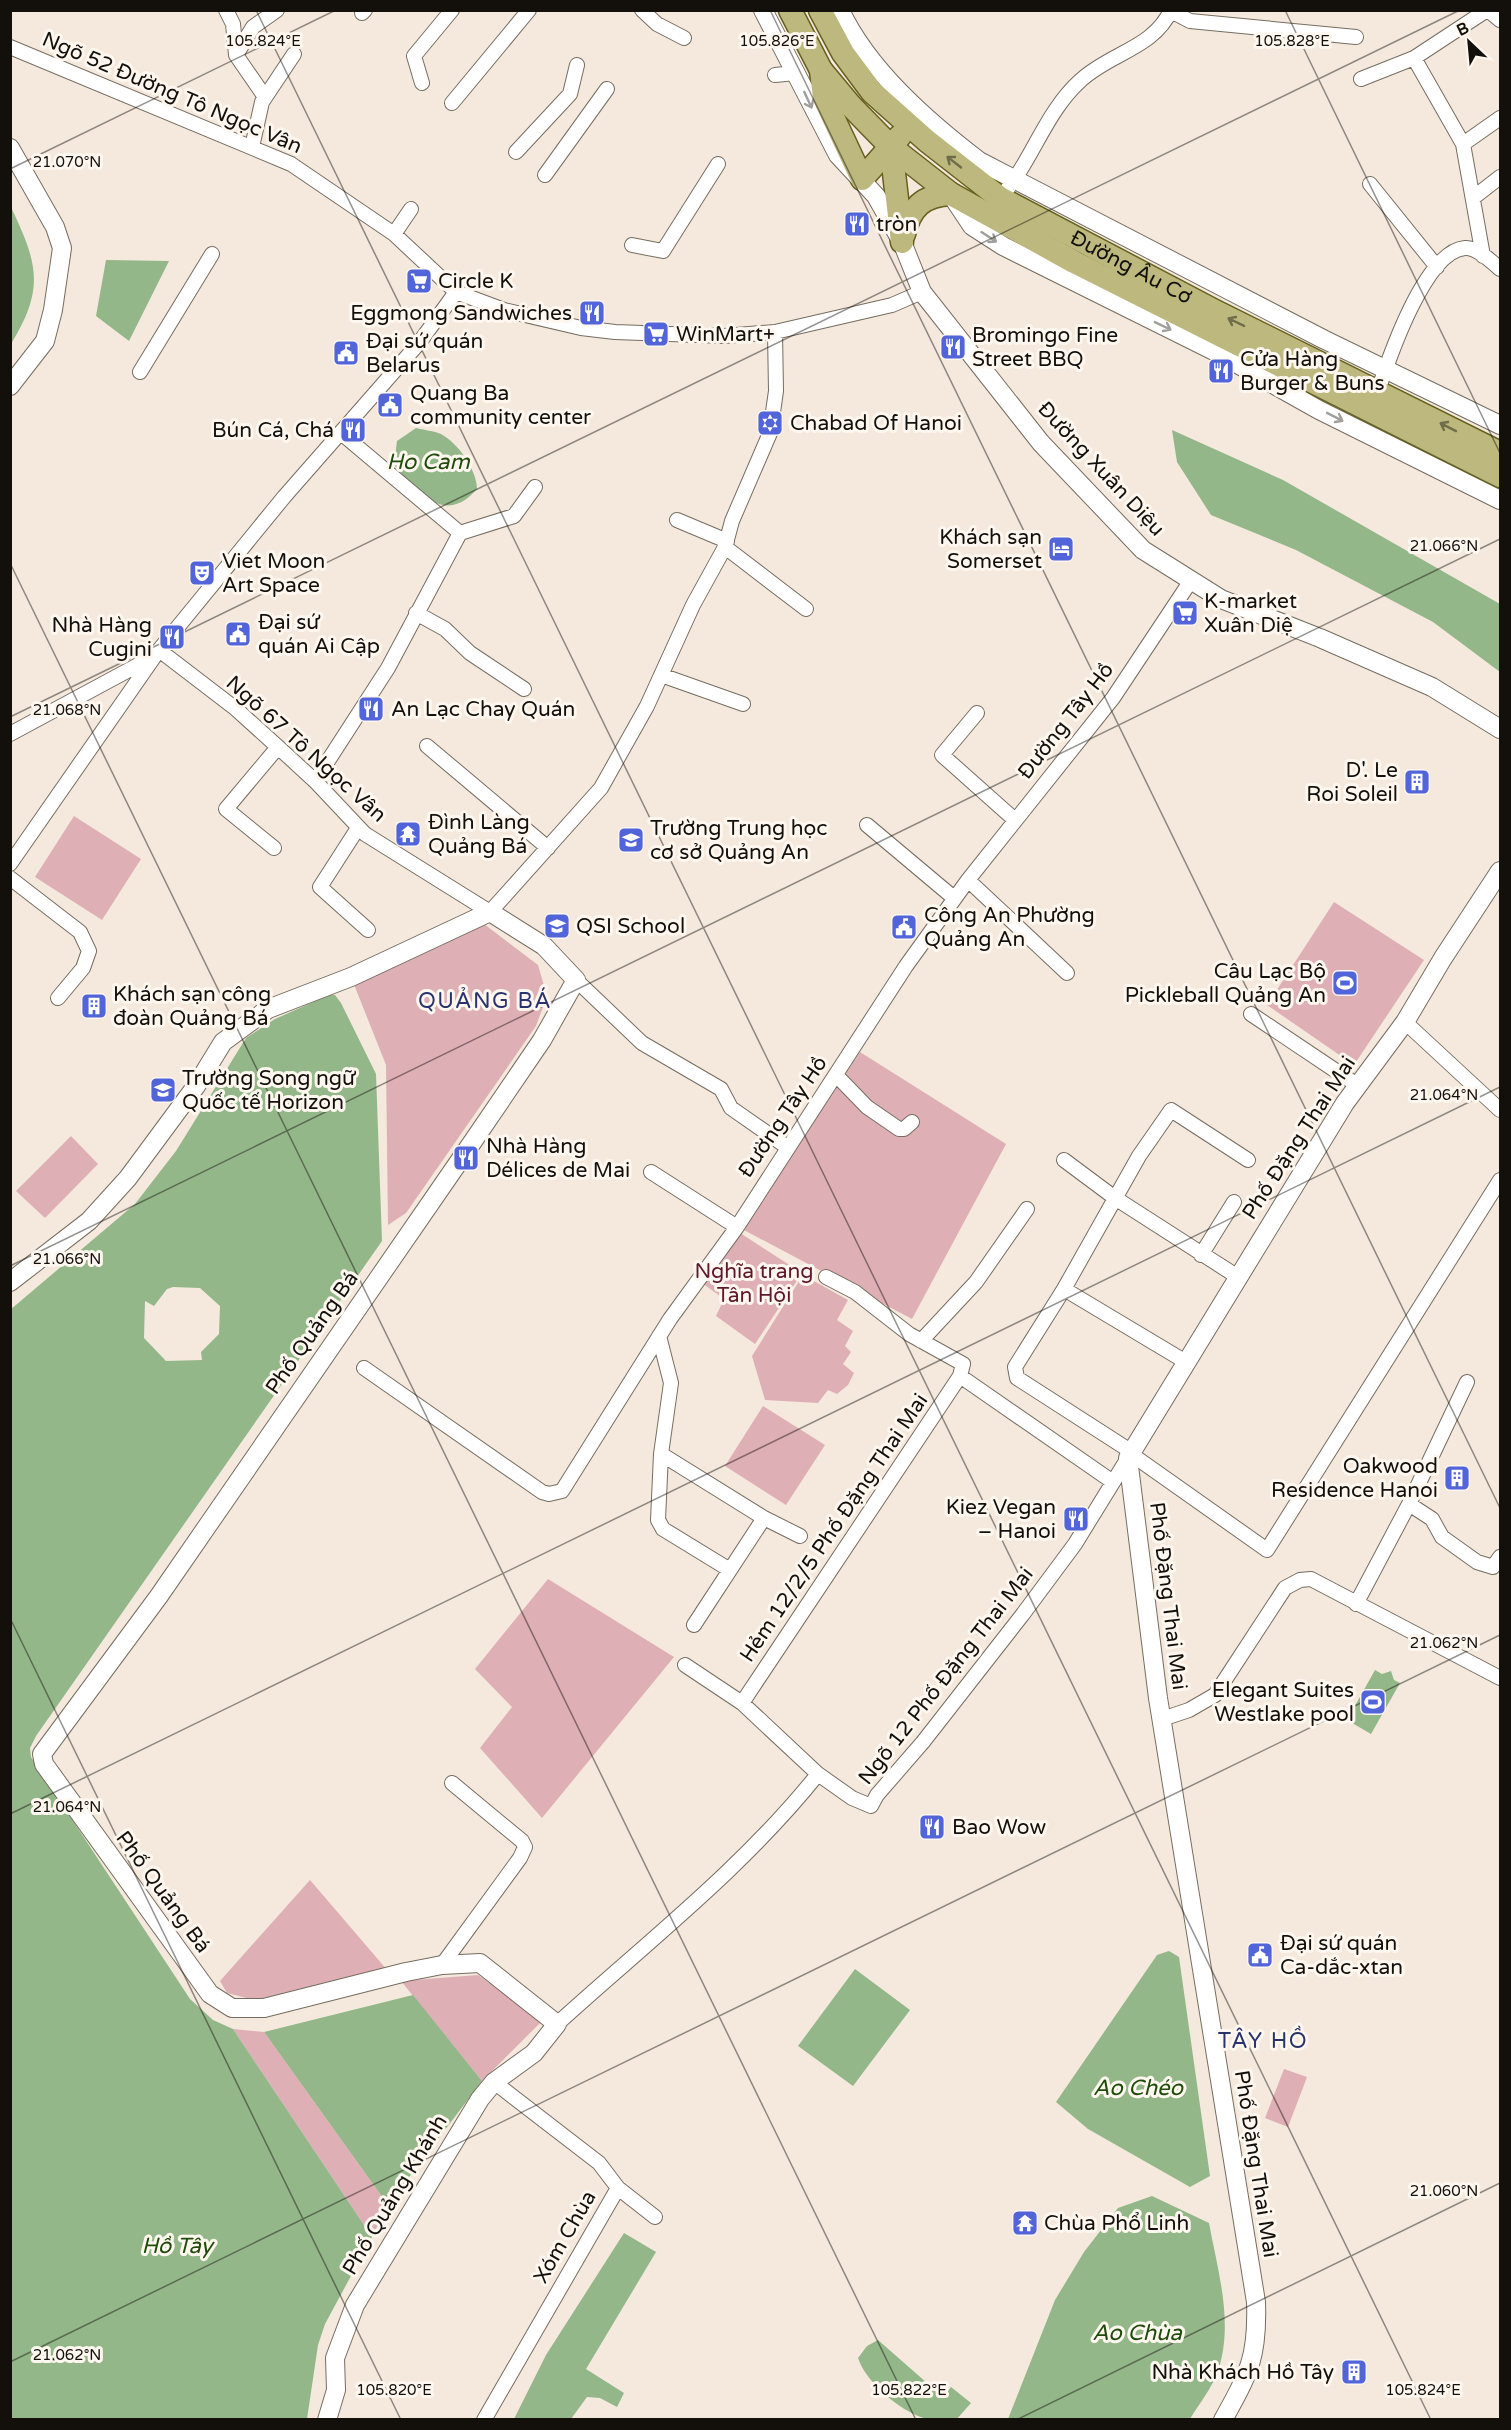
<svg xmlns="http://www.w3.org/2000/svg" width="1511" height="2430" font-family="'Varela Round',sans-serif">
<rect width="100%" height="100%" fill="#f4e9dc"/>
<path fill="#dfafb6" d="M74 816 141 859 102 920 35 877Z
M1334 902 1424 960 1354 1065 1267 1005Z
M484 924 538 965 547 996 536 1026 406 1213 388 1225 386 1065 353 982Z
M860 1052 1006 1144 912 1319 742 1229Z
M71 1136 98 1164 45 1218 16 1191Z
M737 1231 802 1273 755 1344 716 1316 724 1299 702 1283Z
M803 1275 848 1300 837 1320 853 1331 845 1346 851 1352 843 1364 854 1373 848 1385 837 1394 828 1390 818 1403 765 1400 752 1356Z
M763 1406 825 1445 786 1505 725 1466Z
M548 1579 674 1657 542 1818 480 1748 512 1707 475 1669Z
M310 1880 388 1971 254 2000 227 1993 220 1981Z
M478 1975 542 2021 482 2081 401 1981Z
M233 2029 264 2032 388 2205 372 2237Z
M1284 2069 1307 2077 1288 2127 1265 2118Z"/>
<path fill="#93b789" d="M10 205C37 262 46 287 11 344Z
M106 260 169 261 129 341 96 316Z
M416 428C424 430 434 431 441 434 458 443 477 470 477 489 445 526 418 493 394 465L397 441Z
M1172 430 1283 480 1500 604V672L1433 622 1296 550 1211 515 1177 462Z
M329 995H335L341 1003 376 1074 382 1241 36 1736 30 1748 31 1757 190 1999 213 2020 233 2029 372 2237 325 2324 318 2345 307 2419H11L10 1310 135 1204 176 1151 246 1038 275 1019Z
M1375 1670 1382 1674 1391 1671 1394 1680 1400 1683 1371 1734 1347 1720Z
M1169 1951 1179 1957 1210 2176 1190 2187 1088 2129 1056 2102 1157 1955Z
M855 1969 910 2010 853 2086 798 2046Z
M413 1995 482 2081 388 2205 264 2032Z
M1152 2196 1209 2223C1218 2272 1234 2323 1218 2371 1212 2388 1199 2404 1190 2419H1008L1055 2300 1084 2252 1118 2208Z
M624 2233 656 2252 586 2369 624 2393 617 2407 600 2398 587 2397 571 2419H514L546 2355Z
M878 2340 943 2397 951 2387 971 2403 956 2420C948 2420 940 2421 932 2420 905 2416 866 2383 858 2358L867 2346Z"/>
<path fill="#f4e9dc" d="M173 1287 200 1288 220 1306 219 1334 201 1352 202 1360 166 1361 144 1338 145 1301 154 1306 167 1289Z"/>
<g fill="none" stroke-linecap="round" stroke-linejoin="round">
<defs>
<path id="minor" d="M226 10 233 24 236 55 265 97
M642 10 657 24 684 38
M1488 10 1500 20
M1171 11 1190 21 1356 37
M362 13 365 10
M10 47 291 164 394 234 456 292 504 310 581 328 615 332 724 336 775 332 892 305 922 292
M236 55 253 27 277 10
M1414 58 1463 144 1483 256
M775 75 795 73
M1361 79 1414 58 1487 10
M422 83 414 56 452 10
M452 103 529 10
M1463 144 1500 118
M252 147 262 102 294 54
M516 152 570 94 577 65
M545 175 607 89
M1370 184 1437 267
M1000 198C1032 162 1045 112 1081 80 1110 53 1154 48 1171 10
M1473 198 1500 177
M394 234 411 209
M632 245 663 251 718 164
M140 372 212 254
M1378 391C1389 358 1425 251 1465 248 1477 247 1492 262 1500 269
M341 433 460 533 514 516 535 487
M677 520 727 541
M725 547 806 609
M416 613 445 629 470 653 524 689
M159 650 236 709 278 747 315 781 365 834 490 912 601 788 647 706 693 605 725 547 732 521 770 433 776 391 775 332
M661 675 743 704
M977 713 942 755 1015 820
M10 734 151 658
M427 746 548 848
M315 781 388 668 460 533
M867 825 954 898
M358 828 320 887 368 930
M274 848 226 809 278 747
M10 864 159 650 284 497 419 343 456 292
M10 878 80 932 89 951 83 968 58 998
M968 880 1067 973
M576 980 642 1043 721 1089 731 1108 787 1147
M1251 1014 1357 1085
M1405 1022 1500 1110
M836 1075 867 1107 899 1129H904L912 1122
M1064 1160 1115 1198 1238 1277
M651 1172 737 1227
M1201 1255 1234 1202
M826 1277 855 1292 909 1334 963 1364 960 1376 1113 1482
M1064 1289 1186 1362
M659 1336 671 1383 661 1454 658 1520 663 1529 730 1570
M921 1341 976 1282 1027 1209
M364 1368 542 1492 549 1494 562 1491 670 1319 737 1227 906 966 968 880 1113 698 1190 582
M1132 1452 1017 1378 1015 1367 1064 1289 1139 1156 1171 1110 1248 1160
M661 1454 764 1518 694 1625
M1131 1454 1267 1550 1500 1180
M1409 1504 1432 1519 1442 1537 1477 1562 1493 1567 1500 1557
M764 1518 800 1536
M1356 1604 1409 1504 1467 1382
M685 1665 742 1703 818 1774
M742 1703 960 1376
M1162 1719 1189 1710 1215 1695 1285 1588 1300 1580 1311 1579 1500 1678
M442 1965 520 1858 525 1847 522 1841 452 1783
M557 2024C646 1943 743 1868 818 1774L852 1798 871 1806 877 1795 923 1742 1023 1614 1075 1544 1128 1458
M494 2082 599 2163 618 2188 655 2217
M484 2420 618 2188"/>
<path id="tertiary" d="M763 10 838 155 876 196 902 242 922 292 1041 443 1143 550 1221 599 1320 638 1432 687 1500 729
M840 10C868 70 928 122 979 161L1323 339 1500 425
M10 148 55 227 62 248 53 310 45 341 10 386
M952 196 972 226 1003 246 1216 352 1319 410 1500 500
M10 1282 89 1221 128 1178 196 1086 223 1042 268 1009 351 977 490 912 544 946 576 980 542 1040 467 1150 159 1596 42 1754 44 1764 210 1994 232 2008H264L406 1972 442 1965 480 1963 557 2024 534 2053 494 2082 480 2099 355 2305 335 2358 336 2390 327 2420
M1223 2420C1249 2373 1258 2357 1256 2302L1158 1698 1128 1458 1345 1103 1405 1022 1443 958 1500 871"/>
<g id="primary">
<path d="M790 10 821 70 851 106 891 147 951 194 1074 262 1500 476"/>
<path id="s1" d="M820 10 843 53 872 92 927 141 1000 198 1213 310 1500 453"/>
<path d="M821 70 824 98 862 179 900 136"/>
<path d="M891 147 902 242"/>
<path d="M904 234C910 208 923 195 951 194"/>
</g>
</defs>
<use href="#minor" stroke="#766d61" stroke-width="16"/>
<use href="#tertiary" stroke="#766d61" stroke-width="20"/>
<use href="#primary" stroke="#65601e" stroke-width="25"/>
<use href="#minor" stroke="#fff" stroke-width="14"/>
<use href="#tertiary" stroke="#fff" stroke-width="18"/>
<use href="#primary" stroke="#bdb97e" stroke-width="22"/>
</g>
<defs><path id="oneway-shaft" d="M-6 0H5M1.5-3L5.5 0L1.5 3" fill="none" stroke-width="1.6" stroke-linecap="round" stroke-linejoin="round" transform="scale(1.5)"/></defs>
<g stroke="#a19f9d">
<use href="#oneway-shaft" transform="translate(808 100) rotate(65)"/>
<use href="#oneway-shaft" transform="translate(989 237) rotate(33)"/>
<use href="#oneway-shaft" transform="translate(1163 326) rotate(26)"/>
<use href="#oneway-shaft" transform="translate(1335 417) rotate(27)"/>
</g>
<g stroke="#706d4a">
<use href="#oneway-shaft" transform="translate(954 162) rotate(-142)"/>
<use href="#oneway-shaft" transform="translate(1236 322) rotate(-154)"/>
<use href="#oneway-shaft" transform="translate(1448 427) rotate(-153)"/>
</g>
<path fill="none" stroke="#13100b" stroke-width="1.5" stroke-opacity="0.45" d="M256 10 1431 2420M770 10 1500 1508M1285 10 1500 453M10 169 336 10M10 563 916 2420M10 717 1460 10M10 1266 1500 539M10 1618 401 2420M10 1814 1500 1087M10 2362 1500 1635M1016 2420 1500 2183"/>
<defs>
<symbol id="restaurant-square" viewBox="-11 -11 22 22"><rect x="-9" y="-9" width="18" height="18" rx="4" fill="#5164da" stroke="#fef7ef"/><path d="M-5-6h1v4h1v-4h1v4h1v-4h1v5L-1.5 .5V6h-2V.5L-5-1ZM5-6V6H3V1.5H1.5Q1.5-4 5-6Z" fill="#fff"/></symbol>
<symbol id="supermarket-square" viewBox="-11 -11 22 22"><rect x="-9" y="-9" width="18" height="18" rx="4" fill="#5164da" stroke="#fef7ef"/><path d="M-6-5.5h2.5l.6 2H6L4.5 2H-2.5L-4.4-4H-6ZM-1.5 3.2a1.3 1.3 0 1 0 .1 0ZM3 3.2a1.3 1.3 0 1 0 .1 0Z" fill="#fff"/></symbol>
<symbol id="civic-square" viewBox="-11 -11 22 22"><rect x="-9" y="-9" width="18" height="18" rx="4" fill="#5164da" stroke="#fef7ef"/><path d="M-.6-6.5H3V-4.5H.6V-3L4-1V1h2V6H-6V1h2V-1L-.6-3ZM-1.2 2.5V6h2.4V2.5Z" fill="#fff"/></symbol>
<symbol id="synagogue-square" viewBox="-11 -11 22 22"><rect x="-9" y="-9" width="18" height="18" rx="4" fill="#5164da" stroke="#fef7ef"/><path d="M0-6.5L5.6 3.2H-5.6ZM0 6.5L5.6-3.2H-5.6Z" fill="#fff"/></symbol>
<symbol id="hotel-square" viewBox="-11 -11 22 22"><rect x="-9" y="-9" width="18" height="18" rx="4" fill="#5164da" stroke="#fef7ef"/><path d="M-6-4.5h1.5V1H6V5H4.5V3h-9V5H-6ZM-4 0a1.8 1.8 0 1 1 3.6 0ZM.5 0V-2.5h3Q6-2.5 6 0Z" fill="#fff"/></symbol>
<symbol id="theatre-square" viewBox="-11 -11 22 22"><rect x="-9" y="-9" width="18" height="18" rx="4" fill="#5164da" stroke="#fef7ef"/><path d="M-5-5.5Q0-4 5-5.5V0Q5 5 0 6Q-5 5-5 0ZM-3.3-2.5H-1v1.5H-3.3ZM1-2.5H3.3v1.5H1ZM-2.8 1Q0 5.5 2.8 1Z" fill="#fff"/></symbol>
<symbol id="building-square" viewBox="-11 -11 22 22"><rect x="-9" y="-9" width="18" height="18" rx="4" fill="#5164da" stroke="#fef7ef"/><path d="M-4-6H4V6H1V3H-1V6H-4ZM-2.5-4.3h1.7v1.8h-1.7ZM.8-4.3h1.7v1.8H.8ZM-2.5-1h1.7V.8h-1.7ZM.8-1h1.7V.8H.8Z" fill="#fff"/></symbol>
<symbol id="temple-square" viewBox="-11 -11 22 22"><rect x="-9" y="-9" width="18" height="18" rx="4" fill="#5164da" stroke="#fef7ef"/><path d="M0-6L5-2H3V0L6.5 2.5H4V6H1.5V3h-3V6H-4V2.5H-6.5L-3 0V-2H-5Z" fill="#fff"/></symbol>
<symbol id="school-square" viewBox="-11 -11 22 22"><rect x="-9" y="-9" width="18" height="18" rx="4" fill="#5164da" stroke="#fef7ef"/><path d="M0-5L7-2L0 1L-7-2ZM-4 1L0 2.5L4 1V4Q0 6-4 4Z" fill="#fff"/></symbol>
<symbol id="stadium-square" viewBox="-11 -11 22 22"><rect x="-9" y="-9" width="18" height="18" rx="4" fill="#5164da" stroke="#fef7ef"/><path d="M0-5a6.5 5 0 1 0 0 10a6.5 5 0 1 0 0-10ZM-3.5-1.8h7v3.6h-7Z" fill="#fff"/></symbol>
</defs>
<g fill-rule="evenodd">
<use href="#restaurant-square" x="842" y="209" width="30" height="30"/>
<use href="#supermarket-square" x="404" y="266" width="30" height="30"/>
<use href="#restaurant-square" x="577" y="298" width="30" height="30"/>
<use href="#supermarket-square" x="641" y="319" width="30" height="30"/>
<use href="#restaurant-square" x="938" y="332" width="30" height="30"/>
<use href="#civic-square" x="331" y="338" width="30" height="30"/>
<use href="#restaurant-square" x="1206" y="356" width="30" height="30"/>
<use href="#civic-square" x="375" y="390" width="30" height="30"/>
<use href="#synagogue-square" x="755" y="408" width="30" height="30"/>
<use href="#restaurant-square" x="338" y="415" width="30" height="30"/>
<use href="#hotel-square" x="1046" y="534" width="30" height="30"/>
<use href="#theatre-square" x="187" y="558" width="30" height="30"/>
<use href="#supermarket-square" x="1170" y="598" width="30" height="30"/>
<use href="#civic-square" x="223" y="619" width="30" height="30"/>
<use href="#restaurant-square" x="157" y="622" width="30" height="30"/>
<use href="#restaurant-square" x="356" y="694" width="30" height="30"/>
<use href="#building-square" x="1402" y="767" width="30" height="30"/>
<use href="#temple-square" x="393" y="819" width="30" height="30"/>
<use href="#school-square" x="616" y="825" width="30" height="30"/>
<use href="#school-square" x="542" y="911" width="30" height="30"/>
<use href="#civic-square" x="889" y="912" width="30" height="30"/>
<use href="#stadium-square" x="1330" y="968" width="30" height="30"/>
<use href="#building-square" x="79" y="991" width="30" height="30"/>
<use href="#school-square" x="148" y="1075" width="30" height="30"/>
<use href="#restaurant-square" x="451" y="1143" width="30" height="30"/>
<use href="#building-square" x="1442" y="1463" width="30" height="30"/>
<use href="#restaurant-square" x="1061" y="1504" width="30" height="30"/>
<use href="#stadium-square" x="1358" y="1687" width="30" height="30"/>
<use href="#restaurant-square" x="917" y="1812" width="30" height="30"/>
<use href="#civic-square" x="1245" y="1940" width="30" height="30"/>
<use href="#temple-square" x="1010" y="2208" width="30" height="30"/>
<use href="#building-square" x="1339" y="2357" width="30" height="30"/>
</g>
<g text-anchor="middle" dominant-baseline="central" stroke-width="6" stroke-linejoin="round" paint-order="stroke">
<g font-size="21" fill="#13100b" stroke="#fef7ef">
<text transform="translate(172 93) rotate(23)">Ngõ 52 Đường Tô Ngọc Vân</text>
<text stroke="none"><textPath href="#s1" startOffset="412">Đường Âu Cơ</textPath></text>
<text transform="translate(1101 469) rotate(47)">Đường Xuân Diệu</text>
<text transform="translate(1066 721) rotate(-52)">Đường Tây Hồ</text>
<text transform="translate(306 749) rotate(42)">Ngõ 67 Tô Ngọc Vân</text>
<text transform="translate(783 1117) rotate(-56)">Đường Tây Hồ</text>
<text transform="translate(1299 1138) rotate(-57)">Phố Đặng Thai Mai</text>
<text transform="translate(312 1333) rotate(-55)">Phố Quảng Bá</text>
<text transform="translate(834 1528) rotate(-56)">Hẻm 12/2/5 Phố Đặng Thai Mai</text>
<text transform="translate(1168 1596) rotate(83)">Phố Đặng Thai Mai</text>
<text transform="translate(946 1676) rotate(-52)">Ngõ 12 Phố Đặng Thai Mai</text>
<text transform="translate(163 1892) rotate(54)">Phố Quảng Bá</text>
<text transform="translate(1256 2164) rotate(81)">Phố Đặng Thai Mai</text>
<text transform="translate(395 2195) rotate(-59)">Phố Quảng Khánh</text>
<text transform="translate(565 2237) rotate(-60)">Xóm Chùa</text>
</g>
<g font-size="21" fill="#13100b" stroke="#fef7ef" text-anchor="start">
<text x="876" y="224">tròn</text>
<text x="438" y="281">Circle K</text>
<text x="572" y="313" text-anchor="end">Eggmong Sandwiches</text>
<text x="676" y="334">WinMart+</text>
<text x="972" y="335">Bromingo Fine<tspan x="972" dy="24">Street BBQ</tspan></text>
<text x="366" y="341">Đại sứ quán<tspan x="366" dy="24">Belarus</tspan></text>
<text x="1240" y="359">Cửa Hàng<tspan x="1240" dy="24">Burger &amp; Buns</tspan></text>
<text x="410" y="393">Quang Ba<tspan x="410" dy="24">community center</tspan></text>
<text x="790" y="423">Chabad Of Hanoi</text>
<text x="334" y="430" text-anchor="end">Bún Cá, Chá</text>
<text x="1042" y="537" text-anchor="end">Khách sạn<tspan x="1042" dy="24">Somerset</tspan></text>
<text x="222" y="561">Viet Moon<tspan x="222" dy="24">Art Space</tspan></text>
<text x="1204" y="601">K-market<tspan x="1204" dy="24">Xuân Diệ</tspan></text>
<text x="258" y="622">Đại sứ<tspan x="258" dy="24">quán Ai Cập</tspan></text>
<text x="152" y="625" text-anchor="end">Nhà Hàng<tspan x="152" dy="24">Cugini</tspan></text>
<text x="391" y="709">An Lạc Chay Quán</text>
<text x="1398" y="770" text-anchor="end">D'. Le<tspan x="1398" dy="24">Roi Soleil</tspan></text>
<text x="428" y="822">Đình Làng<tspan x="428" dy="24">Quảng Bá</tspan></text>
<text x="650" y="828">Trường Trung học<tspan x="650" dy="24">cơ sở Quảng An</tspan></text>
<text x="924" y="915">Công An Phường<tspan x="924" dy="24">Quảng An</tspan></text>
<text x="576" y="926">QSI School</text>
<text x="1326" y="971" text-anchor="end">Câu Lạc Bộ<tspan x="1326" dy="24">Pickleball Quảng An</tspan></text>
<text x="113" y="994">Khách sạn công<tspan x="113" dy="24">đoàn Quảng Bá</tspan></text>
<text x="182" y="1078">Trường Song ngữ<tspan x="182" dy="24">Quốc tế Horizon</tspan></text>
<text x="486" y="1146">Nhà Hàng<tspan x="486" dy="24">Délices de Mai</tspan></text>
<text x="1438" y="1466" text-anchor="end">Oakwood<tspan x="1438" dy="24">Residence Hanoi</tspan></text>
<text x="1056" y="1507" text-anchor="end">Kiez Vegan<tspan x="1056" dy="24">– Hanoi</tspan></text>
<text x="1354" y="1690" text-anchor="end">Elegant Suites<tspan x="1354" dy="24">Westlake pool</tspan></text>
<text x="952" y="1827">Bao Wow</text>
<text x="1280" y="1943">Đại sứ quán<tspan x="1280" dy="24">Ca-dắc-xtan</tspan></text>
<text x="1044" y="2223">Chùa Phổ Linh</text>
<text x="1334" y="2372" text-anchor="end">Nhà Khách Hồ Tây</text>
</g>
<g font-size="21" fill="#60172b" stroke="#fef7ef">
<text x="754" y="1271">Nghĩa trang<tspan x="754" dy="24">Tân Hội</tspan></text>
</g>
<g font-size="22" font-style="italic" fill="#1f4c0b" stroke="#fef7ef">
<text x="428" y="462">Ho Cam</text>
<text x="1138" y="2088">Ao Chéo</text>
<text x="177" y="2246">Hồ Tây</text>
<text x="1137" y="2333">Ao Chùa</text>
</g>
<g font-size="22" letter-spacing="1.5" fill="#29346d" stroke="#fef7ef">
<text x="485" y="1001">QUẢNG BÁ</text>
<text x="1263" y="2041">TÂY HỒ</text>
</g>
</g>
<g font-size="15" text-anchor="middle" fill="#13100b" stroke="#fef7ef" stroke-width="6" stroke-linejoin="round" paint-order="stroke">
<text x="263" y="46">105.824°E</text>
<text x="1292" y="46">105.828°E</text>
<text x="777" y="46">105.826°E</text>
<text x="67" y="167">21.070°N</text>
<text x="1444" y="551">21.066°N</text>
<text x="67" y="715">21.068°N</text>
<text x="1444" y="1100">21.064°N</text>
<text x="67" y="1264">21.066°N</text>
<text x="1444" y="1648">21.062°N</text>
<text x="67" y="1812">21.064°N</text>
<text x="1444" y="2196">21.060°N</text>
<text x="67" y="2360">21.062°N</text>
<text x="394" y="2395">105.820°E</text>
<text x="909" y="2395">105.822°E</text>
<text x="1423" y="2395">105.824°E</text>
</g>
<rect width="1511" height="2430" fill="none" stroke="#13100b" stroke-width="24"/>
<g transform="translate(1469 42) rotate(334)" stroke="#fef7ef" stroke-width="4.5" paint-order="stroke">
<path d="M0-4.5L10 22L0 15L-10 22Z" fill="#13100b"/>
<text y="-9" font-size="16" font-weight="bold" text-anchor="middle" fill="#13100b">B</text>
</g>
</svg>
